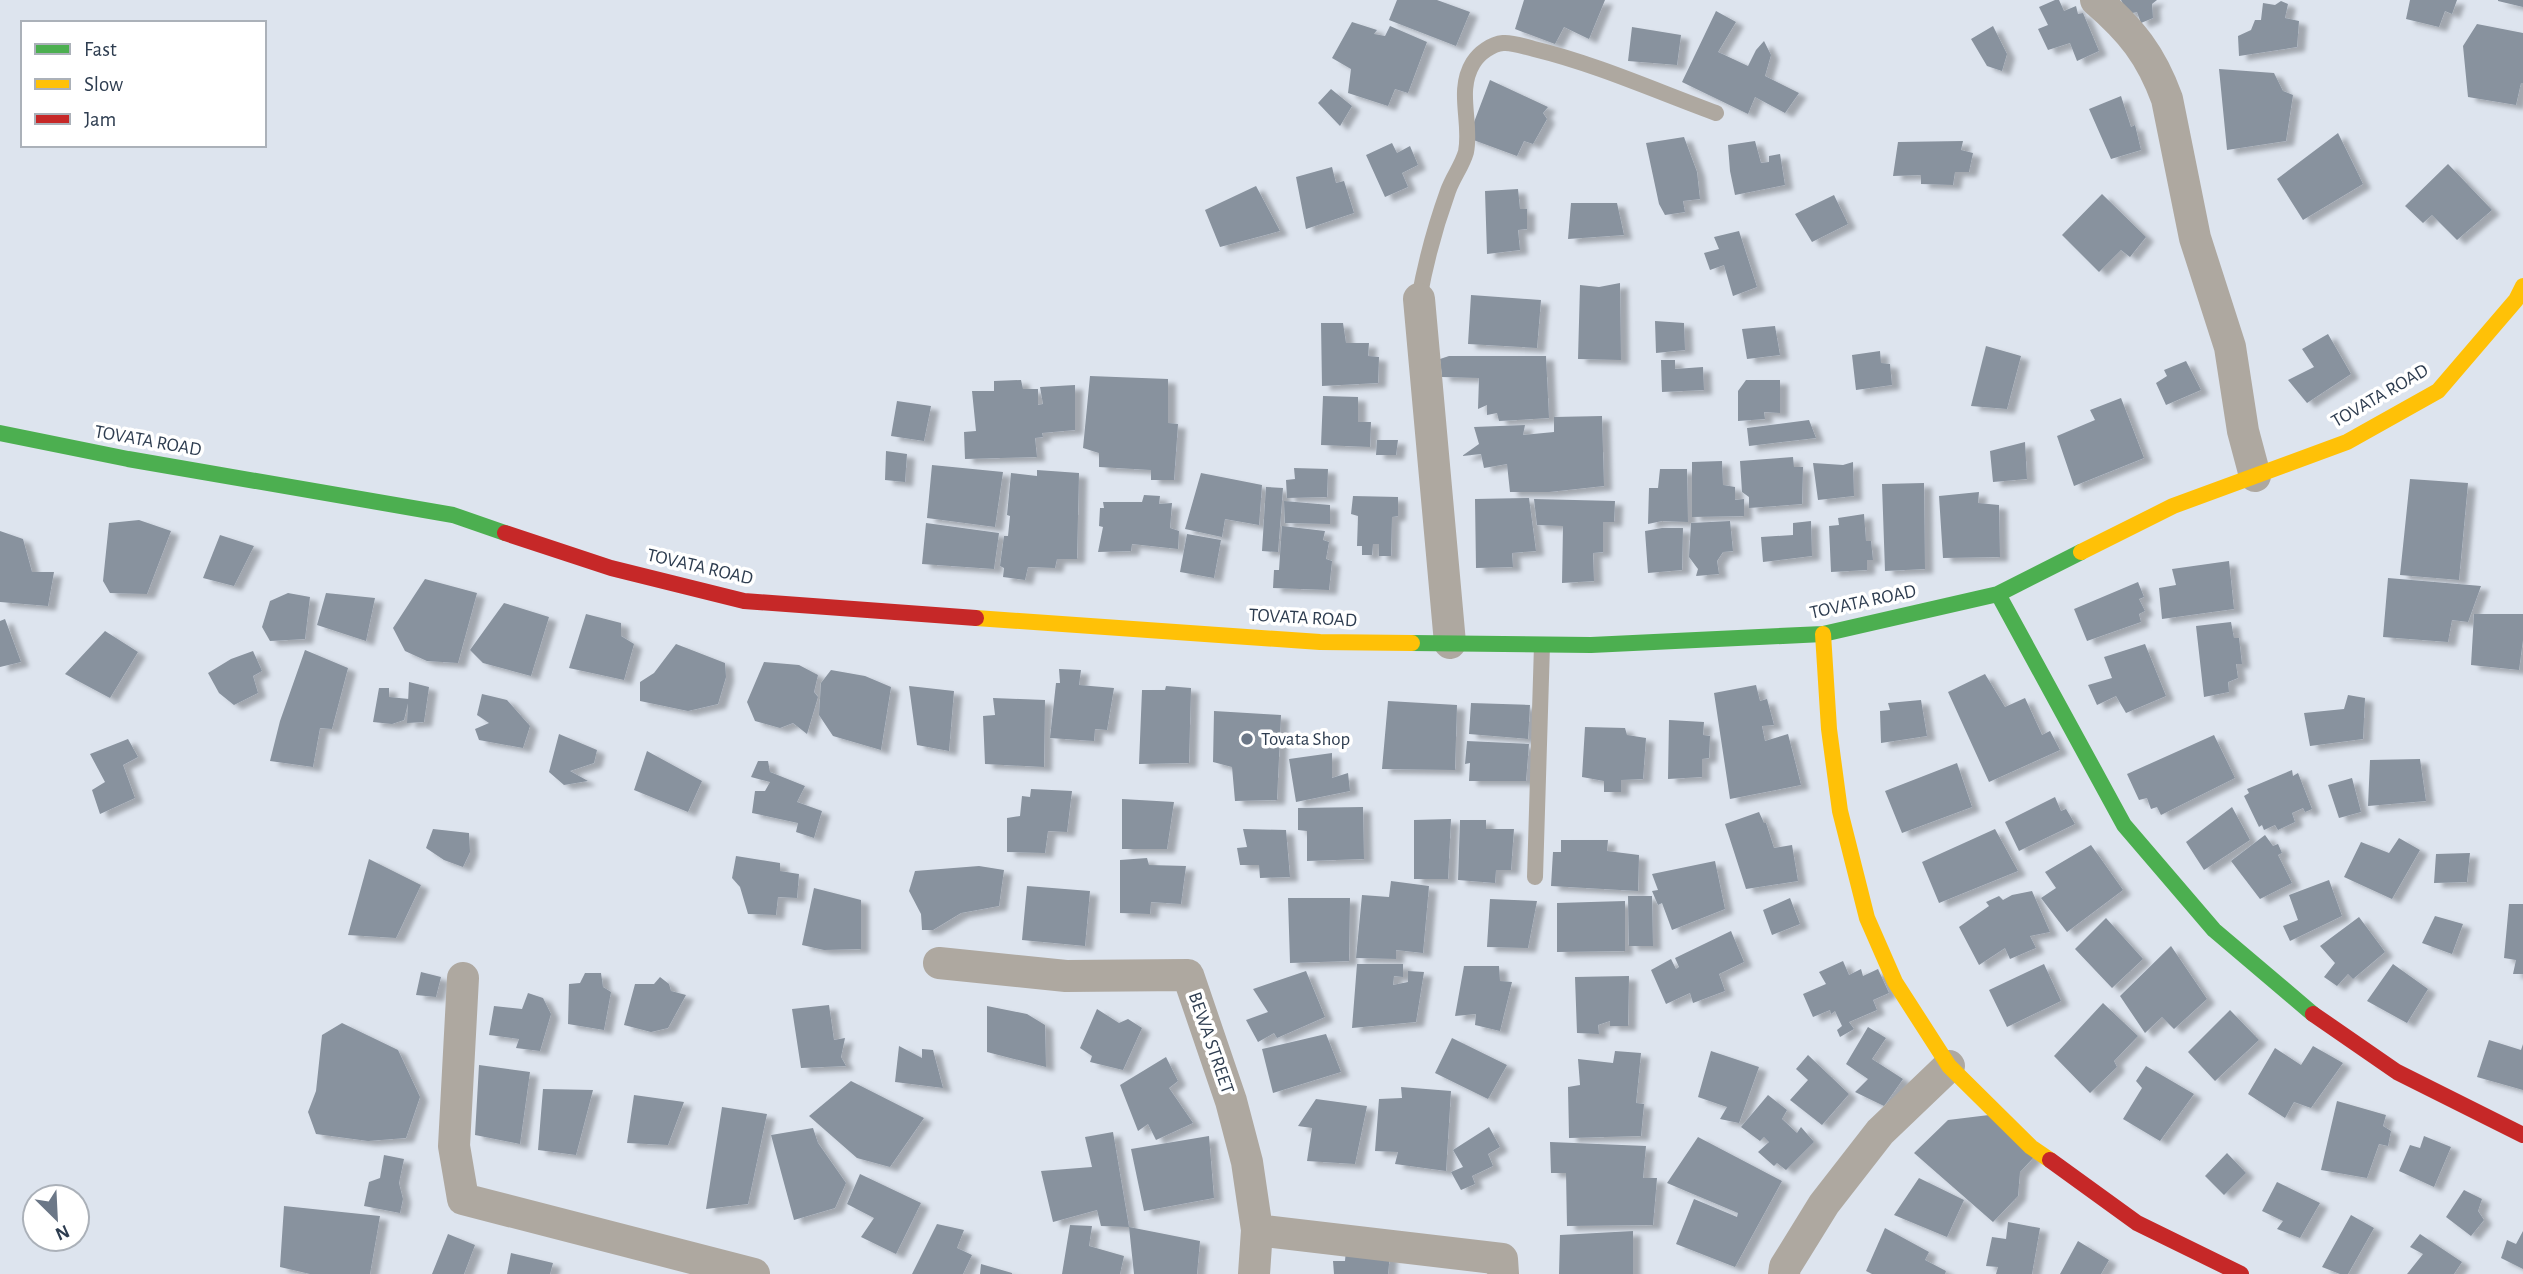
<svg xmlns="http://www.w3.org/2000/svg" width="2523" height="1274" font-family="'Alegreya Sans',sans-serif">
<defs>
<filter id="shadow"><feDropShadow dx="8" dy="4.5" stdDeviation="2" flood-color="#0004"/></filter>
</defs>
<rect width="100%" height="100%" fill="#dde4ee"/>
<path fill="#88929e" filter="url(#shadow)" d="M1397 0H1437L1470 12 1456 46 1389 20Z
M1524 0H1605L1589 39 1564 27 1555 44 1515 29Z
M2055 0H2059L2064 11 2076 6 2078 14 2083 13 2099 51 2077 61 2070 43 2048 50 2038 29 2048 25 2039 7Z
M2121 0H2157L2152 4 2153 18 2141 23 2137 12 2128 14Z
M2410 0H2457L2452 14 2445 11 2439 27 2406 19Z
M2498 0H2523V7L2498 1Z
M2281 1 2288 4 2285 18 2299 21 2297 47 2239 56 2238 36 2251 30 2255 20H2261L2263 3 2275 5Z
M1716 11 1736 22 1718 52 1748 66 1756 50 1764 41 1771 55 1765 76 1799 93 1785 113 1755 97 1748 114 1682 82Z
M1352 22 1377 30 1374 34 1385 36 1390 26 1427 42 1408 93 1395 89 1388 106 1348 93 1351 69 1332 58Z
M2477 24 2523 33V83H2521L2516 105 2468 97 2463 46Z
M1993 26 2007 54 2002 71 1987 66 1971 39Z
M1632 27 1681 35 1677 65 1628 61Z
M2219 69 2274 73 2283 91 2293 95 2286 141 2227 150Z
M1490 80 1548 107 1543 113 1547 119 1533 144 1524 141 1517 156 1468 138Z
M1331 89 1352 106 1340 126 1318 103Z
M2121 96 2131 127 2135 125 2141 150 2111 159 2089 109Z
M2338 133 2363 184 2303 220 2277 179Z
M1684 137 1697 172 1700 199 1683 201 1685 212 1665 215 1659 204 1646 143Z
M1755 141 1761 163 1769 162V156L1780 154 1785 185 1735 195 1730 171 1728 145Z
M1963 141 1961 150 1973 153 1969 172H1955L1953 185 1921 184V175L1893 176 1898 142Z
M1392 143 1397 153 1410 146 1418 165 1402 173 1408 187 1385 197 1366 155Z
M2448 164 2492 210 2457 240 2432 215 2423 223 2405 206Z
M1332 167 1336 183 1344 181 1354 213 1306 229 1296 177Z
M1256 186 1280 231 1220 247 1205 210Z
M1518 189 1520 209H1527V229L1518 230 1520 250 1487 254 1485 191Z
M2102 194 2146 237 2130 257 2121 250 2099 272 2062 235Z
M1834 195 1848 224 1812 242 1795 214Z
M1571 203H1617L1624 235 1568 239Z
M1739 231 1757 287 1733 296 1724 265 1710 270 1704 253 1719 249 1714 237Z
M1620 283 1621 360 1578 359 1580 285 1599 287Z
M1471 295 1541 300 1537 348 1468 344Z
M1655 321 1684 323 1685 350 1656 353Z
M1321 323H1343L1346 343H1369L1368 356 1379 357 1378 383 1322 386Z
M1775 326 1780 355 1747 359 1742 329Z
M2328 334 2351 374 2307 403 2288 380 2314 367 2302 349Z
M1986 346 2021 356 2007 409 1971 406Z
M1880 351 1881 363 1890 364 1892 385 1856 390 1852 355Z
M1449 356H1546L1549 418 1499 421 1497 413 1487 415V405L1478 409 1479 378 1442 377 1440 359Z
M1661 360H1675V369L1703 367 1704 390 1662 392Z
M2186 361 2201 390 2166 405 2156 383 2167 376 2164 370Z
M1090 376 1168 379V423L1178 424 1174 480H1151V470L1099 467V453L1083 448Z
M1021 380 1023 389H1038V405L1043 404 1040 387 1075 385V430L1042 433 1043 437 1035 438 1037 457 965 459 964 432 976 431 972 391H994V381Z
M1746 380H1780V413L1764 412 1765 419 1738 421V391Z
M1323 396 1358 397V422H1371L1370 447 1321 445Z
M2121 398 2144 458 2074 486 2057 436 2095 420 2090 410Z
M897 401 931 406 924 441 891 436Z
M1602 416 1604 486 1549 492H1510L1507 464 1484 468 1481 454 1462 456 1479 444 1474 427 1525 425 1523 435 1554 432V417Z
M1809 420 1816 438 1749 446 1747 428Z
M1377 440H1398L1396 455H1376Z
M2025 442 2027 479 1993 482 1990 451Z
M886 451 907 454 905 482 885 480Z
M1793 457 1794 467H1803L1802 504 1749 508V497L1742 492 1740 461Z
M1722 461 1723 485 1735 487V500L1744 499V516L1692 517V462Z
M1853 462 1854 496 1818 500 1813 463 1843 465Z
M932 465 1003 472 995 527 927 518Z
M1294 468 1328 469 1327 497 1287 498 1286 480 1295 479Z
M1660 469H1687L1688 522 1662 521 1648 524 1649 488H1658Z
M1037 470 1079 473 1077 559H1057L1055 568 1028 567 1025 580 1003 577 1004 568 1000 566 1004 536H1008L1010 516 1007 515 1011 473 1037 476Z
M1201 473 1262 485 1259 525 1225 519 1222 537 1185 529Z
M2410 479 2468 483 2459 580 2400 575Z
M1924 483 1925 569 1885 571 1882 484Z
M1266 487 1283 488 1278 552 1262 551Z
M1979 492 1978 503 1999 505 2000 557 1943 558 1939 496Z
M1144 495 1160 496 1159 504 1172 503 1170 528 1179 531 1178 549 1132 544 1131 551 1098 552 1103 527 1099 526 1100 508H1104L1103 502H1142Z
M1353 496 1398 497V516L1392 517 1391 556H1379V544H1373L1372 555H1362V546H1357L1358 516 1351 514Z
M1529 498 1536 551 1512 553 1513 567 1476 568 1475 499Z
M1534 499 1615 501 1614 522H1603V552L1593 553 1594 581 1562 583 1563 526 1537 525Z
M1284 501 1330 505V524L1285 523Z
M1864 514 1866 541H1871L1873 560H1867V570L1831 572 1829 526 1839 525 1838 518Z
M139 520 171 531 147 594 110 593 103 581 109 523Z
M1730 521 1733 551 1723 552 1717 561 1719 574 1696 576 1698 569 1689 557 1691 523Z
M1811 521 1812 556 1763 562 1761 537 1793 535V523Z
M926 523 999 533 994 569 922 564Z
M1282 526 1325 531 1323 540 1329 542 1326 559 1332 561 1329 590 1273 588 1274 570H1279Z
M1662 528H1683L1682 570 1648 573 1645 531Z
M0 531 23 539 32 572H54L48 606 0 602Z
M1187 534 1221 540 1214 578 1180 572Z
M220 535 254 546 234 586 203 578Z
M2229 561 2234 609 2162 619 2159 588 2176 585 2172 569Z
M2388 578 2481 586 2468 622 2452 620 2448 642 2383 637Z
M425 579 477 593 458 663 427 661 405 651 393 628Z
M2138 582 2144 597 2139 599 2145 611 2139 614 2141 622 2087 641 2074 609Z
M288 593 310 597 305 639 270 641 262 627 270 601Z
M326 593 375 598 366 641 317 625Z
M504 603 549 617 531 676 483 663 470 650Z
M586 614 621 623V636L634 644 624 680 569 668Z
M2474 614H2523V640L2519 670 2471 665Z
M5 619 21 662 0 667V621Z
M2231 622 2234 638H2239L2242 664H2236L2238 678 2228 682 2229 692 2204 697 2196 626Z
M105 631 138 652 110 698 65 674Z
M676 644 725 663 726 677 718 704 688 711 640 701V682L654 673Z
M2145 644 2166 696 2126 713 2116 696 2097 705 2088 685 2112 678 2104 657Z
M305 650 348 668 332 729 320 728 313 767 270 761 280 721Z
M253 651 262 671 253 676 258 693 234 705 219 693 208 673 231 659Z
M764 662 799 665 818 675 814 692 818 697 807 734 793 723 780 728 755 721 747 702Z
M1059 669 1081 670 1079 685 1114 688 1107 730 1095 729 1094 741 1050 738 1056 683H1060Z
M831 670 865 676 891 687 881 750 833 736 819 715 821 683Z
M1985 674 2005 707 2025 698 2042 735 2050 731 2060 750 1989 782 1948 692Z
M409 682 429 687 424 722 407 723Z
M1756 685 1760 701 1767 699 1774 725 1762 726 1765 741 1788 734 1801 785 1730 799 1714 693Z
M909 686 954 691 949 751 917 745Z
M1166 686 1191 688 1189 763 1139 764 1142 690H1165Z
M379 688H389V697L409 699 404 720 392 724 373 722Z
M482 694 507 700 530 726 523 748 479 740 475 729 489 723 477 715Z
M2348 695 2365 698 2363 739 2310 746 2304 713 2344 709Z
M993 698 1045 700 1044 767 985 764 983 716 995 715Z
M1921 700 1927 736 1881 743 1880 711 1890 710 1888 703Z
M1388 701 1457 705 1455 770 1382 769Z
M1471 703 1530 705 1528 739 1469 734Z
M1214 711 1281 715 1277 800 1235 801 1232 767 1213 762Z
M1669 720 1704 722 1703 735 1710 736 1709 758 1702 759V777L1668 779Z
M1585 727 1625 728 1627 735 1646 738 1643 779 1621 780V792H1604V781L1582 777Z
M559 734 597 750 594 763 570 771 588 781 564 785 549 772Z
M2214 735 2235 778 2161 815 2157 807 2151 809 2147 798 2139 800 2127 774Z
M128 739 138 757 123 765 135 798 100 814 92 790 105 782 90 754Z
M1467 741 1529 744 1526 781H1469L1470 763 1465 764Z
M647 751 702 781 688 812 634 790Z
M1332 753V778L1348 773 1350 791 1296 802 1289 759Z
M2420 759 2426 801 2368 806 2370 760Z
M758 761H768L770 772 805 786 797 802 822 811 814 838 796 832 798 823 752 813 755 791H765L770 782 751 777Z
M1957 763 1972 807 1902 833 1885 791Z
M2292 770 2293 776 2298 773 2312 809 2305 812 2303 808 2292 813 2295 822 2278 830 2275 825 2264 830 2262 825 2259 827 2244 796 2249 793 2247 789Z
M2352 778 2361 812 2339 818 2328 785Z
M1031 789 1072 791 1067 832 1048 831 1045 853 1007 852V818L1020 816 1022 796 1030 797Z
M2055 797 2061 811 2066 809 2075 824 2019 851 2005 822Z
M1122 799 1174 802 1167 849H1122Z
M1363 807 1364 859 1307 861V831L1298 830V808Z
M2232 807 2250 840 2204 870 2186 842Z
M1759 812 1764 823H1766L1774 848 1792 845 1798 881 1746 889 1725 824Z
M1451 819 1448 879H1414V820Z
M1460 820H1486V829H1514L1511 870H1496L1495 883 1458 880Z
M433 829 469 833 470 852 463 867 444 860 426 848Z
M1243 829 1286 830 1290 877 1260 878 1259 865H1240L1237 848 1247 847Z
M1995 829 2018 871 1939 903 1922 862Z
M2265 835 2273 846 2278 844 2282 853 2278 855 2292 883 2260 899 2231 861Z
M2399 838 2420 850 2392 899 2344 877 2361 842 2389 853Z
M1561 840H1608L1607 851 1639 855 1638 891 1551 886 1553 852H1561Z
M2091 845 2123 890 2067 932 2041 898 2056 888 2045 872Z
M2470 853 2467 882 2434 883 2436 854Z
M736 856 780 863V871L799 874 797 898 778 897 776 915 748 914 740 887 732 878Z
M1147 858 1149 865 1186 866 1181 904 1151 902 1150 914 1120 913V860Z
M369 859 421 885 396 938 348 935Z
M1715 861 1725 909 1672 930 1662 903 1658 905 1652 891 1658 890 1652 874Z
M979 866 1004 870 999 906 961 913 933 930H922L921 914 909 891 915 871Z
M2329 880 2342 916 2290 941 2283 926 2298 920 2289 895Z
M1391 881 1429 886 1423 953 1396 950V959L1356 958 1362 895 1389 897Z
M1027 886 1090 891 1085 946 1022 940Z
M814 888 861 900V949L824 950 802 945Z
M2032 891 2050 932 2030 936 2036 948 2010 959 2005 948 1979 965 1959 927 1989 906 1986 902 1999 896 2003 900 2012 895Z
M1628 896H1652L1653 946H1629Z
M1288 898H1350L1349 961 1290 963Z
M1790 898 1800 924 1772 935 1763 910Z
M1490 899 1537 901 1528 948 1487 947Z
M1625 901V951L1557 952V903Z
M2509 904H2523V974H2513L2516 960 2504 958Z
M2435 916 2463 924 2452 954 2422 943Z
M2359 917 2385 952 2353 979 2348 974 2337 986 2324 977 2335 963 2320 946Z
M2106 918 2143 959 2112 988 2075 949Z
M1731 931 1744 962 1719 974 1725 991 1693 1003 1690 993 1666 1004 1651 970 1671 959 1676 969 1679 967 1675 958Z
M2171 946 2207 999 2174 1029 2162 1017 2145 1033 2120 996Z
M1843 961 1849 975 1861 969 1863 976 1878 969 1889 993 1873 1000 1877 1010 1849 1022 1854 1029 1840 1037 1837 1030 1842 1026 1835 1011 1831 1014 1830 1010 1813 1017 1803 994 1826 984 1819 972Z
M1357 964H1403V977L1394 976 1393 985 1408 982V971L1424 972 1416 1022 1352 1028Z
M2044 964 2061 1001 2007 1027 1989 990Z
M2393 964 2428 989 2407 1023 2367 1001Z
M1464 966H1499L1500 981 1512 982 1500 1031 1475 1025 1476 1014 1455 1016Z
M1306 971 1325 1017 1277 1038 1274 1033 1258 1042 1246 1020 1268 1012 1253 989Z
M421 972 441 977 436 997 416 995Z
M585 973H601L603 987 611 992 604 1030 568 1024 569 984 580 983Z
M1629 976 1628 1026H1610V1021L1598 1025 1599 1034 1577 1033 1575 977Z
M660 977 669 984 671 991 686 995 668 1028 651 1032 624 1025 635 984H654Z
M528 993 543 998 551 1014 540 1051 516 1048 519 1039 489 1035 494 1006 522 1009Z
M2103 1003 2138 1036 2114 1061 2117 1067 2090 1093 2054 1056Z
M829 1005 834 1040 845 1038 841 1057 846 1066 801 1068 792 1009Z
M987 1006 1027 1014 1045 1025 1046 1067 987 1052Z
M1097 1009 1119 1023 1128 1019 1142 1028 1123 1070 1090 1062 1092 1056 1080 1048Z
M2230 1010 2259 1040 2215 1081 2188 1052Z
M342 1023 398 1050 420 1097 406 1138 368 1141 316 1134 308 1112 316 1091 322 1035Z
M1868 1027 1886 1038 1872 1059 1903 1079 1884 1106 1855 1092 1868 1079 1846 1064Z
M1326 1034 1341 1072 1273 1093 1262 1049Z
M1452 1038 1507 1065 1488 1099 1435 1073Z
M2489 1040 2521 1050 2523 1044V1090L2477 1077Z
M899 1046 922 1058V1049L933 1050 943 1088 895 1082Z
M2313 1046 2343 1063 2311 1108 2294 1102 2285 1118 2248 1094 2275 1048 2301 1065Z
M1615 1051 1641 1053 1636 1103 1644 1104 1641 1136 1569 1138 1568 1087 1580 1085 1578 1059 1613 1063Z
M1711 1051 1759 1067 1739 1123 1720 1119 1727 1107 1698 1097Z
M1808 1055 1849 1094 1822 1125 1790 1100 1808 1080 1796 1069Z
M1166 1057 1178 1081 1169 1088 1193 1123 1156 1140 1148 1124 1138 1131 1120 1085Z
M479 1065 530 1072 520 1144 475 1135Z
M2146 1066 2194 1094 2160 1141 2123 1119 2142 1088 2136 1081Z
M851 1081 924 1118 890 1167 857 1158 809 1116Z
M1401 1087 1451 1091 1446 1171 1395 1164 1398 1152 1375 1151 1379 1099 1402 1098Z
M543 1089 593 1090 576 1155 538 1150Z
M634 1095 684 1102 668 1145 627 1143Z
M1768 1095 1787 1110 1782 1119 1797 1133 1801 1127 1814 1142 1786 1170 1777 1163 1774 1166 1758 1152 1769 1142 1764 1137 1760 1141 1741 1127Z
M1316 1099 1367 1106 1355 1164 1307 1161 1312 1128 1298 1126Z
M2337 1101 2386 1115 2383 1126 2391 1131 2388 1146 2379 1144 2367 1178 2321 1170Z
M722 1107 767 1114 748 1204 706 1209Z
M1989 1115 2034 1157 2020 1172 2018 1196 1993 1222 1914 1153 1948 1120Z
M1489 1127 1500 1147 1488 1154 1493 1166 1472 1176 1475 1184 1461 1190 1451 1172 1463 1167 1453 1150Z
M813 1128 818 1143 846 1183 835 1208 794 1220 771 1135Z
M1113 1132 1129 1227 1101 1226 1097 1210 1053 1222 1041 1171 1092 1167 1085 1137Z
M1209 1136 1214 1198 1144 1211 1131 1149Z
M2424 1136 2451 1147 2434 1187 2399 1171 2410 1145 2420 1148Z
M1698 1137 1782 1181 1735 1267 1676 1244 1694 1199 1737 1217 1738 1213 1667 1183Z
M1550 1142 1646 1146 1643 1178H1657L1653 1225 1567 1226 1566 1173H1551Z
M2227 1153 2246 1173 2224 1195 2205 1176Z
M384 1155 404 1159 399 1183 403 1199 400 1213 364 1206 369 1182 380 1178Z
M860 1174 921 1203 896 1254 861 1237 874 1218 847 1204Z
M1919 1178 1964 1200 1947 1237 1894 1215Z
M2277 1182 2320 1203 2300 1238 2277 1229 2283 1221 2262 1211Z
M2464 1190 2482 1199 2478 1211 2484 1220 2471 1236 2446 1217Z
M284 1206 380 1216 370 1274H310L280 1267Z
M2351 1215 2374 1228 2348 1274H2340L2322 1267Z
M2008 1222 2040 1228 2032 1274H1996L1998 1267 1986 1266 1992 1237 2006 1239Z
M937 1224 964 1230 957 1248 972 1255 963 1274H912Z
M1070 1225 1092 1226 1089 1246 1124 1256 1120 1274H1062Z
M1129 1227 1200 1241 1197 1274H1134Z
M1885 1228 1929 1252 1925 1260 1946 1271 1945 1274H1872L1866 1271Z
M1633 1231V1274H1559L1560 1235Z
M2523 1231V1269L2501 1258 2507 1240 2516 1244Z
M448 1234 475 1245 464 1274H432Z
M2420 1234 2462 1262 2454 1274H2407L2423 1254 2410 1247Z
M2078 1241 2109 1260 2101 1274H2060Z
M1346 1249 1390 1254 1388 1274H1334L1333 1261H1345Z
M511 1253 553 1263 550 1274H507Z
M981 1264 1012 1273V1274H980Z"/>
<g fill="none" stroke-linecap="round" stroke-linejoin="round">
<path stroke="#aea8a0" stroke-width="16" d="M1419 299C1426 260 1435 227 1448 191 1453 177 1462 166 1466 152 1472 122 1456 91 1473 63 1479 53 1492 44 1503 43 1513 42 1525 47 1534 49 1596 64 1656 91 1716 113
M1535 877 1542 645"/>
<path stroke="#aea8a0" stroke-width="32" d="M2096 0C2131 30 2151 55 2167 99L2195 238 2230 347 2243 431 2255 476
M1419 299 1450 643
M939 963 1066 976 1188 975 1231 1101 1247 1162 1257 1230 1254 1274
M463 978 454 1146 463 1199 754 1274
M1257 1230 1502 1259 1503 1274
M1784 1274 1785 1267 1824 1204 1880 1132 1949 1066"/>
<path stroke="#4caf50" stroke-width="16" d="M0 433 128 459 453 515 505 533
M1998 594 2124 825 2214 930 2313 1014
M1412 643 1591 645 1823 634 1998 594 2081 552"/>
<path stroke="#ffc107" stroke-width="16" d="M2081 552 2173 506 2347 442 2438 391 2516 300 2523 286
M976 618 1320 642 1412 643
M1823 634 1829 729 1840 811 1867 918 1895 982 1949 1066 2031 1147 2050 1160"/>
<path stroke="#c62828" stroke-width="16" d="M505 533 611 568 744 601 976 618
M2313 1014 2397 1072 2523 1135
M2050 1160 2137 1223 2241 1274"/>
</g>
<circle fill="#6b7787" stroke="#fff" stroke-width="2.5" cx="1247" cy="739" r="7"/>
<g text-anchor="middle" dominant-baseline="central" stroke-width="7" stroke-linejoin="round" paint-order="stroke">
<g font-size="19" fill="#2e3d50" stroke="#fff">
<text transform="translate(2380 396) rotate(-30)">TOVATA ROAD</text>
<text transform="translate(148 441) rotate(10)">TOVATA ROAD</text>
<text transform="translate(700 567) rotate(13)">TOVATA ROAD</text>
<text transform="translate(1863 602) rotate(-12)">TOVATA ROAD</text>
<text transform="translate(1303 618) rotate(3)">TOVATA ROAD</text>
<text transform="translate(1211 1043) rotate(71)">BEWA STREET</text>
</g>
<g font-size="19" fill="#2e3d50" stroke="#fff" text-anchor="start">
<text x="1261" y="739">Tovata Shop</text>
</g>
</g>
<rect x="21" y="21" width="245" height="126" fill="#ffffff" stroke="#abb1b9" stroke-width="2"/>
<rect x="35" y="44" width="35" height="10" fill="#4caf50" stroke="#abb1b9" stroke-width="2"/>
<text x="84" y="56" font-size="21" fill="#2e3d50">Fast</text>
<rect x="35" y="79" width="35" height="10" fill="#ffc107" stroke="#abb1b9" stroke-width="2"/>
<text x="84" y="91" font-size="21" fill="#2e3d50">Slow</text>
<rect x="35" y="114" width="35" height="10" fill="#c62828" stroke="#abb1b9" stroke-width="2"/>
<text x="84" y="126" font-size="21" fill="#2e3d50">Jam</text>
<g transform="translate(56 1218) rotate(156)"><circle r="33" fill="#ffffff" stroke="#abb1b9" stroke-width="2"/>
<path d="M0-5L12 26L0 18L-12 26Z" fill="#6b7787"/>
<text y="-10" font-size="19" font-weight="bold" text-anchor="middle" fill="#2e3d50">N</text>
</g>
</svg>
